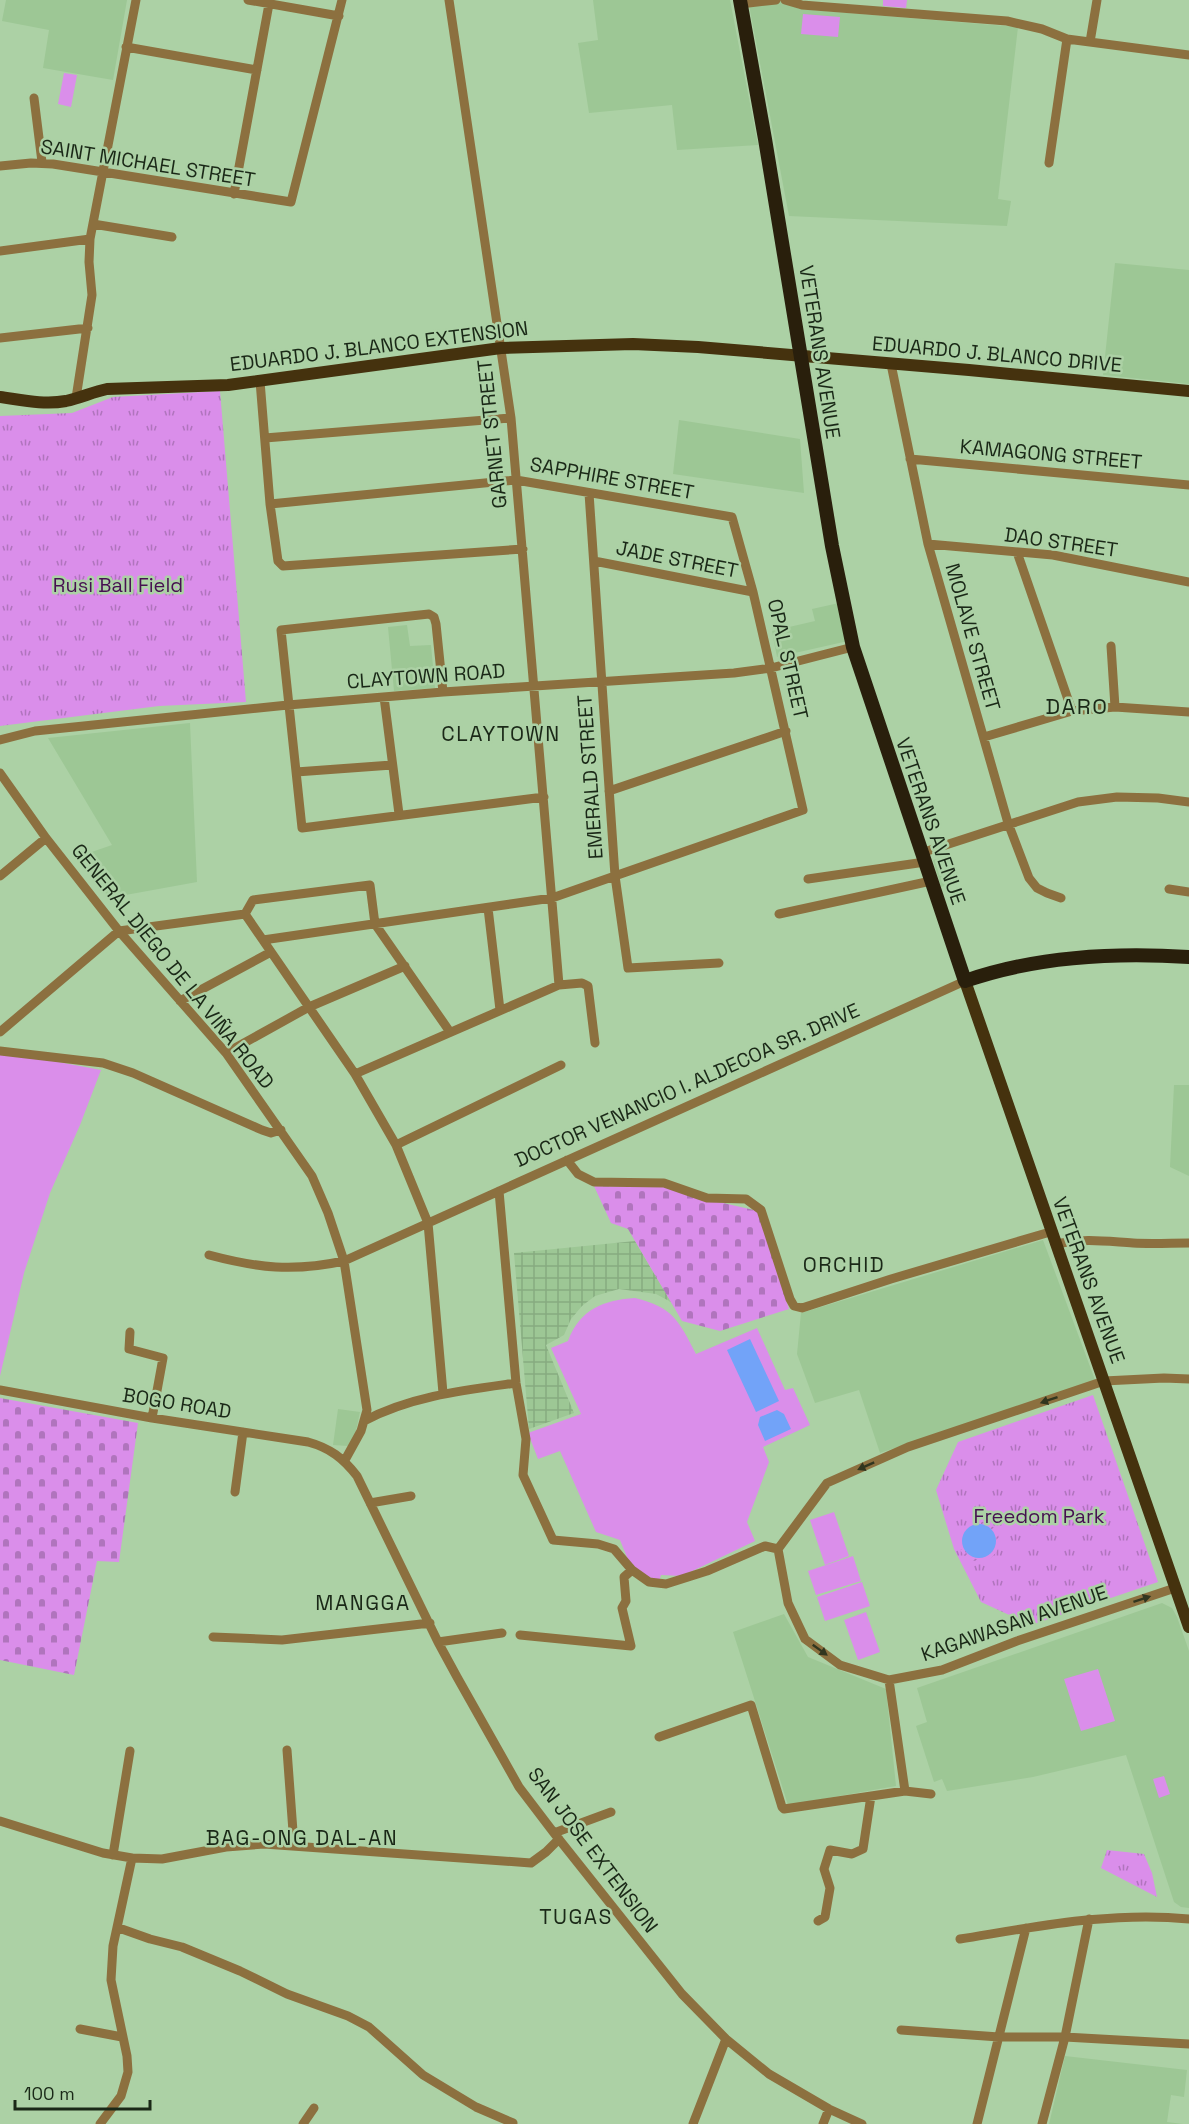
<svg xmlns="http://www.w3.org/2000/svg" width="1189" height="2124" font-family="'Space Grotesk',sans-serif">
<defs>
<pattern id="industrial-grid" width="8" height="8" patternUnits="userSpaceOnUse" patternTransform="scale(1.5)"><rect width="8" height="8" fill="#9dc795"/><path d="M0 4h8M4 0v8" fill="none" stroke="#87ab80"/></pattern>
<pattern id="cemetery-stones" width="16" height="16" patternUnits="userSpaceOnUse" patternTransform="scale(1.5)"><rect width="16" height="16" fill="#da8eea"/><path d="M2 7V4a2 2 0 0 1 4 0v3zM10 15v-3a2 2 0 0 1 4 0v3z" fill="#b074bd"/></pattern>
<pattern id="park-tufts" width="24" height="20" patternUnits="userSpaceOnUse" patternTransform="scale(1.5)"><rect width="24" height="20" fill="#da8eea"/><path d="M3 7l-1-3M5 7V3M7 7l1-3M15 17l-1-3M17 17v-4M19 17l1-3" fill="none" stroke="#b074bd"/></pattern>
<pattern id="garden-furrows" width="10" height="10" patternUnits="userSpaceOnUse" patternTransform="scale(1.5)"><rect width="10" height="10" fill="#da8eea"/><path d="M-1 1l2-2M0 10L10 0M9 11l2-2" fill="none" stroke="#b074bd"/></pattern>
</defs>
<rect width="100%" height="100%" fill="#acd1a5"/>
<path fill="#9dc795" d="M6 0H127L113 80 43 68 49 30 2 21Z
M593 0H730L758 145 677 150 672 105 589 113 578 43 598 40Z
M783 1 799 9 1018 27 998 199 1011 201 1007 226 789 216 749 5Z
M1115 263 1189 270V384L1103 375Z
M679 420 800 439 804 493 673 474Z
M839 603 848 641 777 657 772 631 815 621 812 609Z
M407 625 410 646 431 645 435 688 394 691 388 627Z
M190 723 197 882 109 898 80 856 112 845 48 738Z
M952 855 960 882 941 887 933 860Z
M1174 1085H1189V1176L1170 1167Z
M1043 1240 1095 1380 880 1453 859 1390 815 1403 797 1354 801 1313Z
M338 1409 360 1412 355 1436 348 1446 333 1445Z
M1162 1603 1172 1608 1177 1617 1189 1651V1908L1181 1907 1174 1902 1126 1755 1033 1777 947 1791 942 1779 934 1782 916 1726 927 1722 917 1688Z
M784 1614 808 1657 886 1689 896 1786 788 1805 733 1632Z
M1065 2056 1187 2070 1184 2097 1171 2095 1167 2122 1183 2124H1049Z"/>
<path fill="url(#industrial-grid)" d="M635 1241 671 1302 656 1294 619 1289 595 1296 582 1306 571 1319 564 1335 546 1345 574 1413 529 1429 514 1253Z"/>
<path fill="#da8eea" d="M883 0H907L906 8 883 6Z
M803 14 840 17 838 37 801 34Z
M64 73 77 75 71 107 58 104Z
M0 1051 101 1070 80 1125 50 1193 24 1273 0 1376Z
M635 1298C673 1307 679 1321 696 1354L757 1328 785 1390 793 1388 810 1425 763 1447 769 1462 747 1522 755 1541 682 1576 661 1575 659 1581 632 1570 634 1565 629 1562 620 1540 596 1532 560 1451 538 1459 528 1433 581 1414 551 1348 568 1341C580 1309 604 1300 635 1298Z
M834 1512 849 1556 825 1565 810 1520Z
M853 1556 861 1581 816 1595 808 1571Z
M862 1582 870 1606 825 1621 817 1597Z
M866 1612 880 1652 858 1660 844 1620Z
M1098 1669 1115 1721 1081 1731 1064 1679Z
M1164 1776 1170 1794 1159 1798 1153 1779Z"/>
<path fill="url(#cemetery-stones)" d="M594 1186 668 1187 693 1196 758 1211 789 1309 720 1331 682 1321 628 1229 611 1223Z
M0 1398 138 1423 119 1562 97 1561 74 1675 0 1660Z"/>
<path fill="url(#park-tufts)" d="M220 391 246 702 159 706 0 726V416L72 413 113 397Z
M1093 1395 1158 1582 1031 1625 981 1602 954 1549 936 1490 958 1442Z
M1107 1850 1144 1854 1152 1873 1157 1897 1101 1868Z"/>
<path fill="url(#garden-furrows)" d="M981 1521 995 1528C1011 1555 977 1575 960 1550L963 1549C982 1579 1017 1533 981 1524Z"/>
<path fill="#72a3f8" d="M750 1339 779 1401 756 1412 727 1350Z
M777 1410 784 1414 791 1429 765 1441 758 1425 760 1417Z
M962 1541a17 17 0 1 1 34 0a17 17 0 1 1-34 0Z"/>
<g fill="none" stroke-linecap="round" stroke-linejoin="round">
<path stroke="#8c703f" stroke-width="9" d="M248 0 339 16
M449 0 511 418 559 985
M785 0 802 5 1007 21 1042 29 1067 39 1189 55
M740 4 776 0
M1090 42 1097 0
M126 47 257 70
M34 98 42 162
M1049 163 1067 39
M0 166 31 163 53 164 291 202 342 0
M234 194 269 4
M93 224 172 237
M0 251 90 239
M0 338 88 328
M891 364 928 544 1008 823 1029 878 1037 888 1047 893 1061 898
M260 381 270 504 278 561 283 566 523 549
M76 398 92 295 89 262 90 239 136 0
M265 438 511 418
M910 459 1189 485
M589 493 615 876 628 968 719 963
M928 544 1053 555 1189 582
M1017 552 1072 711
M594 561 753 592
M1111 646 1115 707
M443 692 436 624 434 617 429 614 281 630 302 828 544 797
M384 697 399 814
M984 737 1072 711 1115 707 1189 712
M0 740 35 731 288 705 443 692 734 673 771 668 853 647
M296 772 392 765
M0 773 46 838 119 931 226 1053 312 1176 328 1213 344 1261 367 1410 361 1431 345 1460
M609 791 786 731
M921 853 1078 802 1117 797 1158 798 1189 802
M0 876 46 838
M808 879 925 862
M1169 889 1189 892
M488 908 500 1010
M245 914 355 1074 396 1145 428 1223 443 1393
M245 914 253 900 370 885 375 924 450 1032
M779 914 931 881
M263 940 552 898 803 810 753 592 732 517 516 480 270 504
M180 1001 271 952
M0 1032 119 931 245 914
M0 1051 103 1063 133 1073 262 1130 271 1133 281 1130
M226 1053 309 1007 405 966
M355 1074 559 985 582 983 588 986 595 1043
M396 1145 561 1065
M567 1160 578 1174 594 1182 664 1183 707 1198 746 1199 761 1210 790 1299 794 1306 802 1308 891 1279 1050 1232
M499 1191 516 1383 526 1439 523 1475 553 1540 598 1544 614 1549 632 1570 649 1582 666 1584 707 1571 765 1546 778 1549
M1055 1244C1085 1238 1103 1241 1133 1243 1152 1244 1171 1243 1189 1243
M209 1255C258 1268 293 1272 344 1261L965 981
M130 1332 129 1349 163 1358 152 1418
M0 1390 152 1418 308 1442C330 1448 343 1458 357 1476L438 1642 457 1677 519 1787 554 1833 682 1994 726 2039 769 2074 829 2109 862 2124
M364 1421C411 1396 465 1390 516 1383
M235 1492 243 1432
M370 1503 411 1496
M1175 1588 1017 1641 942 1670 889 1680 840 1665 805 1639 788 1603 778 1549 827 1483 908 1447 1104 1381 1164 1378 1189 1379
M520 1635 631 1646 622 1608 626 1601 624 1577 632 1570
M213 1637 282 1640 430 1623
M438 1642 502 1633
M889 1680 905 1791
M659 1737 751 1705 782 1807 784 1809 905 1791 931 1794
M287 1750 294 1845
M0 1821 103 1853 132 1858 162 1859 226 1847 264 1844 531 1863 546 1852 559 1839
M554 1833 611 1812
M113 1855 130 1751
M818 1921 825 1917 830 1888 824 1869 830 1850 852 1854 863 1849 871 1796
M119 1928 150 1939 182 1947 240 1971 287 1994 348 2016 369 2027 423 2075 476 2107 513 2123
M960 1939C1035 1927 1112 1911 1189 1919
M80 2029 122 2037
M901 2030 999 2037H1065L1189 2044
M100 2124 121 2096 128 2072 127 2056 111 1980 113 1946 132 1858
M303 2124 314 2108
M693 2124 726 2039
M823 2124 829 2109
M977 2124 1026 1928
M1042 2124 1065 2037 1089 1919"/>
<path stroke="#45320e" stroke-width="12" d="M0 397C22 400 44 405 66 401 80 398 93 392 107 389L228 385 501 348 633 344 698 347 969 370 1189 391
M965 981 1189 1627"/>
<path stroke="#291f0c" stroke-width="14" d="M740 0 765 139 832 546 853 647 965 981C1037 956 1113 952 1189 957"/>
</g>
<defs><path id="oneway-solid" d="M-6-.8H1V-3.2L6.5 0L1 3.2V.8H-6Z" transform="scale(1.5)"/></defs>
<g fill="#31361f">
<use href="#oneway-solid" transform="translate(1049 1400) rotate(161)"/>
<use href="#oneway-solid" transform="translate(866 1466) rotate(156)"/>
<use href="#oneway-solid" transform="translate(1142 1599) rotate(-18)"/>
<use href="#oneway-solid" transform="translate(820 1650) rotate(36)"/>
</g>
<g text-anchor="middle" dominant-baseline="central" stroke-width="5" stroke-linejoin="round" paint-order="stroke">
<g font-size="20" fill="#1a2817" stroke="#acd1a5">
<text transform="translate(148 163) rotate(9)">SAINT MICHAEL STREET</text>
<text transform="translate(379 346) rotate(-7)">EDUARDO J. BLANCO EXTENSION</text>
<text transform="translate(820 352) rotate(81)">VETERANS AVENUE</text>
<text transform="translate(997 354) rotate(5)">EDUARDO J. BLANCO DRIVE</text>
<text transform="translate(492 434) rotate(-96)">GARNET STREET</text>
<text transform="translate(1051 454) rotate(5)">KAMAGONG STREET</text>
<text transform="translate(612 478) rotate(10)">SAPPHIRE STREET</text>
<text transform="translate(1061 542) rotate(8)">DAO STREET</text>
<text transform="translate(677 559) rotate(11)">JADE STREET</text>
<text transform="translate(973 637) rotate(74)">MOLAVE STREET</text>
<text transform="translate(788 659) rotate(77)">OPAL STREET</text>
<text transform="translate(426 676) rotate(-4)">CLAYTOWN ROAD</text>
<text transform="translate(590 777) rotate(-94)">EMERALD STREET</text>
<text transform="translate(931 821) rotate(71)">VETERANS AVENUE</text>
<text transform="translate(173 966) rotate(51)">GENERAL DIEGO DE LA VIÑA ROAD</text>
<text transform="translate(687 1085) rotate(-24)">DOCTOR VENANCIO I. ALDECOA SR. DRIVE</text>
<text transform="translate(1089 1280) rotate(70)">VETERANS AVENUE</text>
<text transform="translate(177 1403) rotate(9)">BOGO ROAD</text>
<text transform="translate(1014 1623) rotate(-19)">KAGAWASAN AVENUE</text>
<text transform="translate(593 1850) rotate(53)">SAN JOSE EXTENSION</text>
</g>
<g font-size="20" fill="#461051" stroke="#acd1a5">
<text x="118" y="585">Rusi Ball Field</text>
<text x="1039" y="1516">Freedom Park</text>
</g>
<g font-size="21" letter-spacing="1.5" fill="#1a2817" stroke="#acd1a5">
<text x="501" y="733">CLAYTOWN</text>
<text x="844" y="1264">ORCHID</text>
<text x="363" y="1602">MANGGA</text>
<text x="302" y="1837">BAG-ONG DAL-AN</text>
<text x="576" y="1916">TUGAS</text>
</g>
<g font-size="22" letter-spacing="1.5" fill="#1a2817" stroke="#acd1a5">
<text x="1077" y="706">DARO</text>
</g>
</g>
<path d="M15 2100v9h135v-9" fill="none" stroke="#1a2817" stroke-width="3"/>
<text x="24" y="2100" font-size="18" fill="#1a2817" stroke="#acd1a5" stroke-width="4.5" paint-order="stroke">100 m</text>
</svg>
